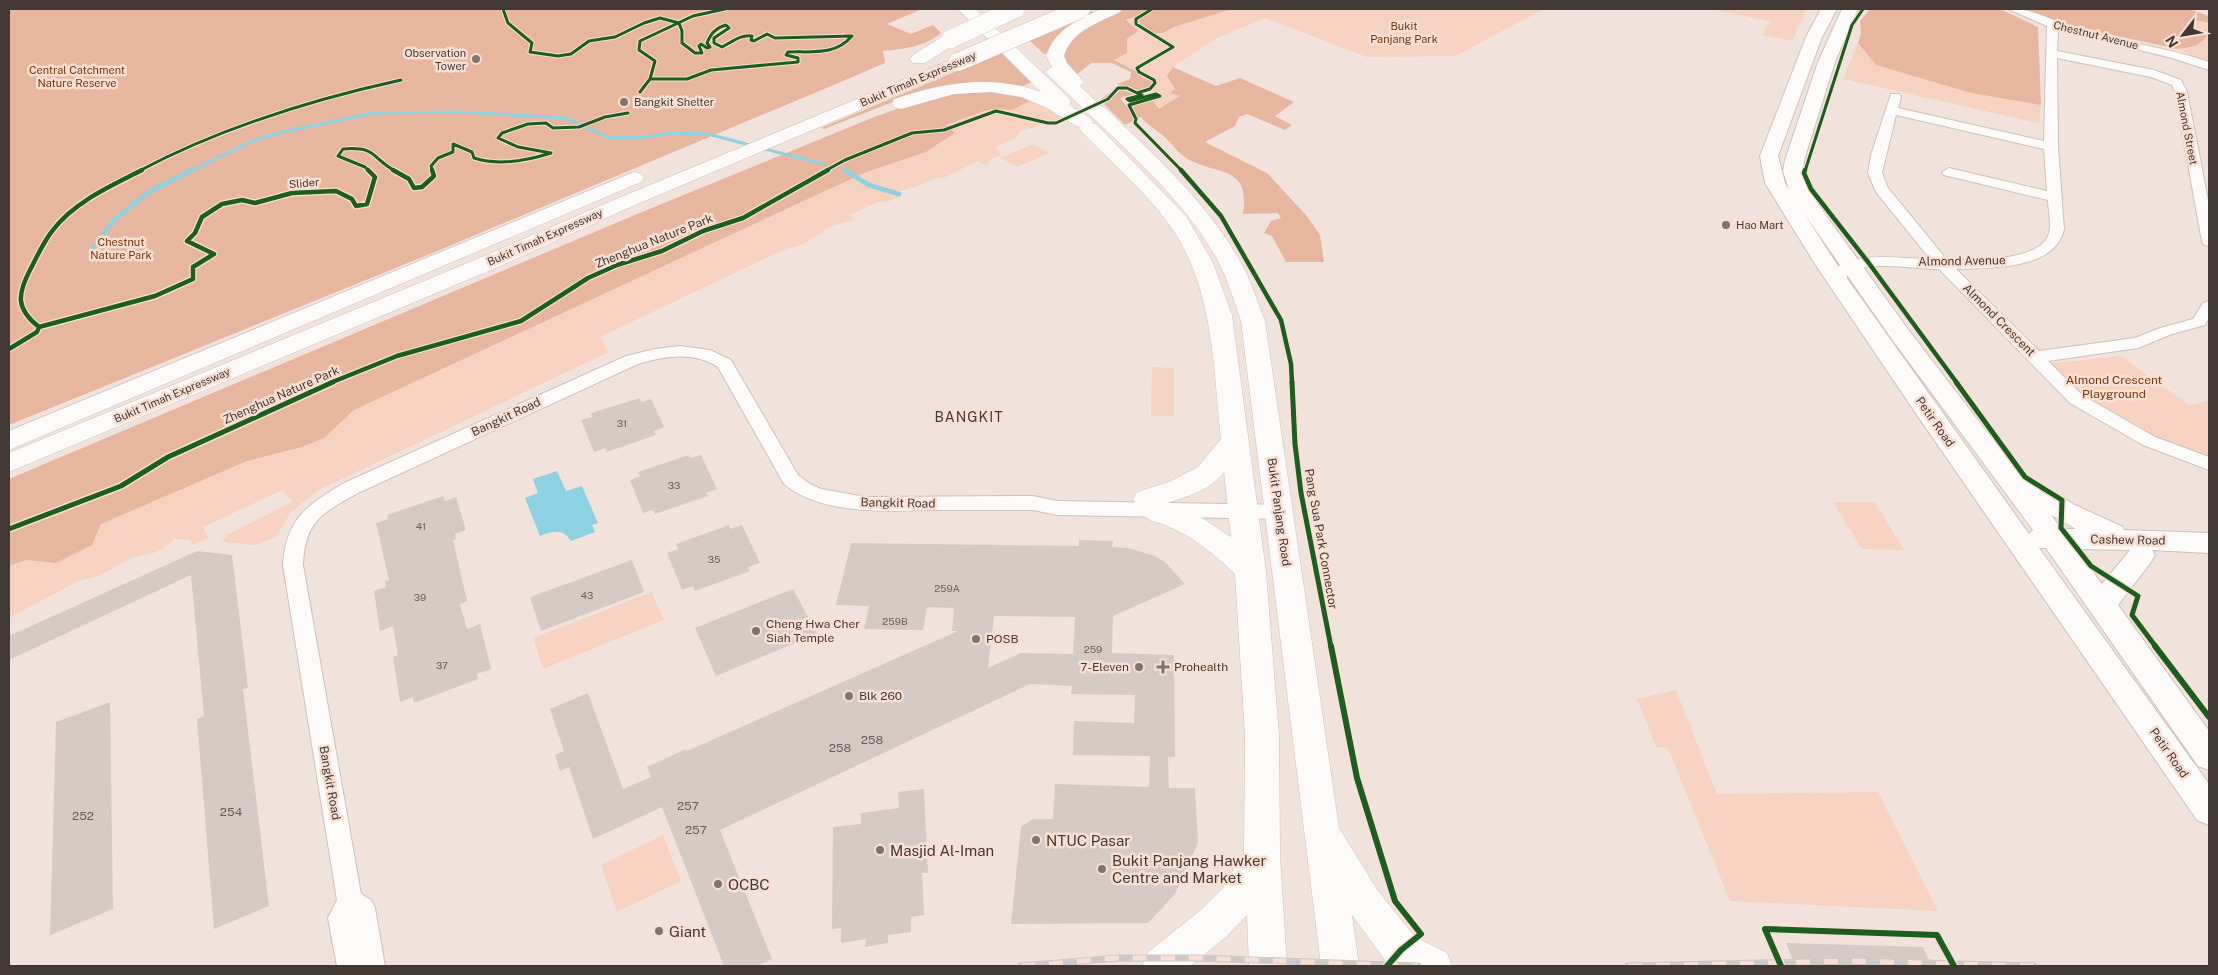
<svg xmlns="http://www.w3.org/2000/svg" width="2218" height="975" font-family="'Public Sans',sans-serif">
<rect width="100%" height="100%" fill="#f1e3dc"/>
<path fill="#f6d2c1" d="M1232 9H1279L1276 12 1282 9H1544L1456 56 1367 57 1265 18 1217 38 1170 69 1175 89 1170 92 1181 96 1159 110 1152 100 1162 96 1146 89 1152 84 1129 67 1114 60 1127 53V39L1138 31 1126 21 1133 17 1163 33 1174 27Z
M1710 9H1806L1792 41 1763 35 1770 21Z
M2196 20 2209 23V62L2176 49 2192 48 2206 36 2194 28 2193 22Z
M1858 43 1876 65 1971 93 2041 105 2039 123 1843 79Z
M1031 100 1050 110 1063 120 1057 123 1043 124 1020 132 1015 138 996 147 1001 155 989 160V164L983 165 978 161 944 178 940 177 912 188 899 191 901 196 890 201 878 202 850 215 854 220 832 226 803 244 783 250 600 337 609 352 317 491 291 512 276 537 255 545 222 542 227 535 292 502 283 490 203 527 209 538 192 545 190 540 175 539 157 552 131 558 101 575 78 581 9 618V566L26 560 56 563 92 545 101 524 247 461 302 447 324 438 354 410 810 198 868 172 926 152 949 138 9 479 635 215 877 116Z
M1033 144 1049 153 1017 167 1001 158Z
M2120 356 2189 405 2209 401V462L2180 452 2093 408 2045 364Z
M1152 367 1174 368V416H1151Z
M1833 502H1875L1904 550 1862 549Z
M652 592 664 620 543 669 533 638Z
M1676 690 1717 794 1878 792 1938 911 1730 901 1668 748 1656 747 1637 699Z
M663 835 681 881 617 912 601 865Z"/>
<path fill="#e6b69f" d="M9 9H922L887 24 911 34 933 25 941 33C924 47 904 49 883 51L885 63 843 81 435 252 9 425Z
M1125 9H1232L1174 27 1163 33H1153L1140 24 1139 19 1133 17 1126 20 1138 31 1127 39V53L1114 60 1151 79 1153 84 1146 89 1137 91 1117 84 1130 79 1131 72 1112 63H1091L1075 76 1063 65 1062 49 1079 31Z
M1870 9H2000L2038 27 2041 105 1971 93 1876 65 1858 43 1861 34 1860 21Z
M2025 9H2189L2209 16V23L2196 20 2193 22 2194 28 2207 36C2198 47 2190 48 2176 49 2126 36 2071 32 2025 9Z
M1091 11 1095 13 1050 53 1044 54 1029 40Z
M1002 52 1033 81 1020 88 908 96 824 129 821 128Z
M1173 67 1216 86 1240 78 1294 102 1275 116 1292 125 1285 130 1247 114 1239 117 1235 126 1205 142 1267 173 1306 215 1320 235 1324 262H1286L1272 236 1264 233 1271 221 1281 218 1278 213 1243 214C1251 164 1216 176 1186 158 1176 151 1170 141 1161 134 1154 128 1147 125 1141 117L1125 125 1100 100 1116 88 1135 94 1120 98 1127 107 1152 100 1159 109 1180 96 1170 93 1175 89 1167 76Z
M964 91 1005 92 1031 100 1012 110 996 109 984 111 946 125 955 133 926 152 867 172 810 198 354 410 324 438 302 447 247 461 101 524 92 545 56 563 26 560 9 566V479L635 215 877 116 905 106Z"/>
<path fill="#8cd2e3" d="M557 471 566 491 582 486 598 523 592 525 595 532 571 541C563 528 552 531 540 536L525 498 538 493 533 479Z"/>
<g fill="none" stroke-linecap="round" stroke-linejoin="round">
<path stroke="#8cd2e3" stroke-width="3" d="M761 148 823 164
M845 170 847 171
M190 171 250 142 282 132 374 113 461 112 566 118 609 138 647 137 670 133 708 134 753 146"/>
<path stroke="#8cd2e3" stroke-width="4.5" d="M845 170 869 185 899 194
M91 251 114 220 149 192 192 170"/>
</g>
<path fill="#d6cac5" fill-rule="evenodd" d="M640 398 641 402 651 399 664 427 654 431 656 435 624 446 607 452 605 448 594 452 581 420 592 417 591 413Z
M689 455 690 458 701 455 717 489 706 493 708 496 655 514 653 510 643 513 630 480 640 476 638 472Z
M443 496 445 501 456 497 466 530 455 534 456 539 453 540 467 601 460 604 467 629 480 624 491 669 477 674 478 679 414 703 413 697 400 702 393 657 398 655 393 626 380 631 374 591 386 587 385 581 389 580 376 523 388 519 387 515Z
M729 525 730 529 742 525 760 563 748 567 750 571 695 591 693 586 682 590 667 553 678 549 676 544Z
M1079 540 1113 541 1112 547 1128 548 1155 556 1165 562 1185 584 1113 616 1112 653 1174 655 1175 757H1168L1169 788H1195L1198 843 1175 894 1148 923 1011 924 1021 827 1033 819H1053L1055 784 1149 787 1150 756 1073 755 1074 721 1134 723 1135 695 1071 694 1072 686 1030 684 720 830 772 959 757 966H724L662 807 593 839 569 767 560 771 555 755 564 751 550 709 588 693 623 789 651 777 647 767 686 749 687 751 958 631H952L954 608 927 607 923 630 864 629 869 606 836 605 851 543 1079 546ZM994 616 1075 617 1073 654 1021 653 988 668Z
M197 551 232 555 248 688 243 689 269 906 214 929 197 719 204 716 191 575 9 660V636Z
M632 560 644 592 541 631 530 597Z
M793 589 817 634 716 676 695 628Z
M110 702 113 909 50 935 56 722Z
M924 789 928 873H922L924 915 911 917V932L888 935V943L865 947 866 939 841 943V928L832 929 833 827 861 824V813L899 808 898 792Z
M1786 943 1923 947 1932 966H1795Z"/>
<g fill="none" stroke-linecap="round" stroke-linejoin="round">
<defs>
<path id="street" d="M2008 9C2032 7 2055 23 2078 29 2121 42 2166 47 2209 62V70L2172 58 2058 30 2057 51 2154 70 2181 80 2187 92 2209 205V246L2204 245 2202 242 2175 92 2172 85 2151 77 2057 58 2058 147 2064 229C2056 270 1989 268 1956 269L2039 351 2135 338 2160 328 2193 319 2203 303 2209 301V318L2205 325 2172 334 2138 348 2048 361 2082 395 2155 437 2209 457V470L2143 445 2070 403 1939 269C1914 269 1869 260 1848 273L1844 286H1834L1831 283 1835 268C1862 251 1899 259 1930 259L1876 192 1868 173 1871 155 1891 94H1899L1901 97 1898 108 2044 141 2047 26ZM1896 115 2044 149 2047 191 1949 168 1942 172 1944 175 2048 200C2048 210 2053 229 2047 238 2033 262 1972 260 1947 260L1888 188 1882 173Z
M680 346 710 350 731 360 798 475 810 484 821 489 866 497 1033 496 1057 501 1279 505 1286 507 1289 512 1286 517 1279 519 1057 515 1033 510C1001 510 969 510 937 510 888 511 823 516 784 484L718 367C693 351 665 356 638 364L358 493C322 513 305 521 303 565L361 894 371 900 375 908 385 966H337L328 918 337 900 283 565C286 519 307 505 344 483L626 356 655 349Z"/>
<path id="secondary" d="M1821 9H1837L1822 37 1778 156 1785 183 1789 190 1783 171 1785 160 1818 62 1842 9H1858L1835 62 1804 160 1803 171 1810 193 1907 328 2020 475 2029 478 2075 505 2123 527 2124 530 2209 533V553L2152 550 2155 555 2151 562 2118 605 2209 731V770L2198 766 2055 561 2046 548H2039L2209 784V825L2197 820 1917 415 1815 264 1765 183 1760 156 1806 37ZM1803 212 1891 338 2033 530 2029 534 1836 263ZM2051 515 2076 529H2061ZM2076 549 2130 550 2102 584Z"/>
<path id="primary" d="M1097 105 1104 107C1153 154 1206 201 1240 261 1251 280 1257 301 1265 321L1339 828 1378 891 1415 937 1447 953 1452 966H1394L1387 963 1352 915 1359 966H1321L1241 321C1234 301 1228 280 1218 261 1187 204 1136 159 1090 115L1088 111 1090 107Z
M1089 122 1096 124 1186 216 1213 263 1232 315 1266 572 1279 736 1280 855 1287 966H1249L1247 915 1227 936 1190 966H1142L1147 953 1201 910 1223 888 1244 852 1245 736 1235 574C1214 554 1193 536 1165 525 1154 521 1145 520 1139 510L1141 507 1137 506 1133 499 1137 492 1169 482 1198 467 1221 439C1213 366 1214 285 1168 223 1144 190 1111 162 1082 132L1079 128 1082 124ZM1224 472 1231 537 1202 518 1164 504C1186 497 1211 490 1224 472Z"/>
<path id="highway" d="M958 9H975L1069 98 1071 102 1069 105 1090 118 1093 122 1090 126 1083 128 1076 126 1047 108 1021 97 991 92 954 94 901 109 894 107 892 103 894 99C942 83 992 74 1041 92Z
M1101 9H1122L1120 12C1098 23 1071 31 1064 56L1067 63 1084 82 1080 86 1106 111 1104 115 1097 117 1090 115 1045 72 1052 67 1046 56C1055 29 1078 20 1101 9Z
M951 34 957 35 960 39 957 43 925 63H913L910 59 913 55 945 35Z
M958 57 964 58 967 62 964 66 628 208 498 267 9 472V453L482 257 614 200Z
M634 172 641 174 644 178 641 182 9 450V431Z"/>
</defs>
<use href="#street" stroke="#ccc1bb" stroke-width="2"/>
<use href="#secondary" stroke="#ccc1bb" stroke-width="2"/>
<use href="#primary" stroke="#ccc1bb" stroke-width="1"/>
<use href="#highway" stroke="#ccc1bb" stroke-width="1"/>
<use href="#street" fill="#fdfbfa" fill-rule="evenodd"/>
<use href="#secondary" fill="#fdfbfa" fill-rule="evenodd"/>
<use href="#primary" fill="#fdfbfa" fill-rule="evenodd"/>
<use href="#highway" fill="#fdfbfa" fill-rule="evenodd"/>
<defs>
<path id="rail" d="M1021 966 1118 958H1199L1418 966
M1628 966 1851 961 2034 966"/>
</defs>
<use href="#rail" stroke="#cdcac8" stroke-width="7"/>
<use href="#rail" stroke="#fae0d3" stroke-width="5" stroke-dasharray="14" stroke-linecap="butt"/>
<defs>
<path id="highway-bridge" d="M951 39 1015 9
M958 62 1081 9"/>
</defs>
<use href="#highway-bridge" stroke="#ccc1bb" stroke-width="19" stroke-linecap="butt"/>
<use href="#highway-bridge" stroke="#fdfbfa" stroke-width="18"/>
<defs>
<path id="cycleway-far3" d="M503 9 508 23 532 43 530 52 558 56 571 54 589 41 615 37 644 23 660 18 679 23 682 31V43L695 53H702L699 46 701 44 707 48 710 47 707 43C711 33 716 28 726 25L729 28 714 38V43L722 47C732 42 741 34 752 36L751 40 754 41 767 34 775 38 852 36C835 56 812 51 788 52L786 55 798 58V62L711 70 687 79H650
M640 92 650 79 655 61 639 50 640 41 693 16 725 9
M1139 94 1142 95 1127 99 1130 101 1156 94 1160 96 1129 105 1136 119 1135 123 1182 171
M139 171C222 127 310 100 401 80
M369 171 365 167 338 156 343 149C377 146 371 158 395 171
M433 171 431 166 438 158 453 152V144L472 152 474 158C499 166 526 161 551 153L518 147 498 138 502 133 528 124 546 123 553 128 579 127 605 117 628 113
M825 171 845 160 912 133 944 130 996 111 1048 123H1056L1108 99 1118 88H1127L1137 93 1150 89 1155 83 1154 80 1139 72 1137 68 1173 47 1136 24V19L1152 9
M1805 171 1852 25 1863 9"/>
<path id="cycleway-far2" d="M393 170 409 179 414 188 422 187 434 176 432 170
M1181 170 1221 216 1281 320 1291 364 1292 383
M1805 170 1804 173 1811 189 1868 262 1957 383
M39 327 155 296 193 279V267L214 254 187 241 195 233 202 217 222 204 242 200 255 203 292 193 336 191 352 199 356 206 367 204 375 177 368 170
M9 349 37 332 39 327C16 309 17 295 30 270 37 257 43 242 53 230 74 202 111 186 142 170
M330 383 397 356 521 321 588 278 617 265 662 251 703 231 743 218 828 170"/>
<path id="cycleway-far1" d="M1292 382 1295 444 1301 493 1331 647
M1956 382 2025 477 2062 500 2061 528 2091 566 2138 596 2132 615 2156 647
M9 529 121 486 168 457 333 382"/>
<path id="cycleway" d="M1331 646 1357 778 1395 901 1421 934 1401 950 1387 966
M2155 646 2209 717
M1781 966 1765 929 1937 935 1954 966"/>
</defs>
<use href="#cycleway-far3" stroke="#fae0d3" stroke-width="5"/>
<use href="#cycleway-far2" stroke="#fae0d3" stroke-width="7"/>
<use href="#cycleway-far1" stroke="#fae0d3" stroke-width="8"/>
<use href="#cycleway" stroke="#fae0d3" stroke-width="9"/>
<use href="#cycleway-far3" stroke="#1b5e20" stroke-width="3"/>
<use href="#cycleway-far2" stroke="#1b5e20" stroke-width="4.5"/>
<use href="#cycleway-far1" stroke="#1b5e20" stroke-width="5"/>
<use href="#cycleway" stroke="#1b5e20" stroke-width="6"/>
</g>
<g fill="#80746f" stroke="#fae0d3" stroke-width="2">
<circle cx="476" cy="59" r="5"/>
<circle cx="624" cy="102" r="5"/>
<circle cx="1726" cy="225" r="5"/>
<circle cx="756" cy="631" r="5"/>
<circle cx="976" cy="639" r="5"/>
<circle cx="1139" cy="667" r="5"/>
<path d="M1160.5 659.5h5v5h5v5h-5v5h-5v-5h-5v-5h5z"/>
<circle cx="849" cy="696" r="5"/>
<circle cx="1036" cy="840" r="5"/>
<circle cx="880" cy="850" r="5"/>
<circle cx="1102" cy="869" r="5"/>
<circle cx="718" cy="884" r="5"/>
<circle cx="659" cy="931" r="5"/>
</g>
<g text-anchor="middle" dominant-baseline="central" stroke-width="5" stroke-linejoin="round" paint-order="stroke">
<g font-size="10" fill="#685d58">
<text x="622" y="423">31</text>
<text x="674" y="485">33</text>
<text x="421" y="526">41</text>
<text x="714" y="559">35</text>
<text x="947" y="588">259A</text>
<text x="587" y="595">43</text>
<text x="420" y="597">39</text>
<text x="895" y="621">259B</text>
<text x="1093" y="649">259</text>
<text x="442" y="665">37</text>
</g>
<g font-size="11" fill="#78340a" stroke="#fae0d3">
<text x="1404" y="26">Bukit<tspan x="1404" dy="13">Panjang Park</tspan></text>
<text x="77" y="70">Central Catchment<tspan x="77" dy="13">Nature Reserve</tspan></text>
<text x="121" y="242">Chestnut<tspan x="121" dy="13">Nature Park</tspan></text>
</g>
<g font-size="11" fill="#433934" stroke="#fae0d3">
<text transform="translate(2096 35) rotate(14)">Chestnut Avenue</text>
<text transform="translate(918 79) rotate(-23)">Bukit Timah Expressway</text>
<text transform="translate(2187 128) rotate(79)">Almond Street</text>
<text transform="translate(304 183) rotate(-5)">Slider</text>
<text transform="translate(545 237) rotate(-24)">Bukit Timah Expressway</text>
<text transform="translate(172 395) rotate(-23)">Bukit Timah Expressway</text>
</g>
<g font-size="11" fill="#433934" stroke="#fae0d3" text-anchor="start">
<text x="466" y="53" text-anchor="end">Observation<tspan x="466" dy="13">Tower</tspan></text>
<text x="634" y="102">Bangkit Shelter</text>
<text x="1736" y="225">Hao Mart</text>
</g>
<g font-size="12" fill="#433934" stroke="#fae0d3">
<text transform="translate(654 241) rotate(-22)">Zhenghua Nature Park</text>
<text transform="translate(1962 261) rotate(-1)">Almond Avenue</text>
<text transform="translate(1999 320) rotate(45)">Almond Crescent</text>
<text transform="translate(281 395) rotate(-24)">Zhenghua Nature Park</text>
<text transform="translate(506 417) rotate(-25)">Bangkit Road</text>
<text transform="translate(1935 422) rotate(55)">Petir Road</text>
<text transform="translate(898 503) rotate(1)">Bangkit Road</text>
<text transform="translate(1279 512) rotate(82)">Bukit Panjang Road</text>
<text transform="translate(1321 539) rotate(80)">Pang Sua Park Connector</text>
<text transform="translate(2128 540) rotate(1)">Cashew Road</text>
<text transform="translate(2169 753) rotate(55)">Petir Road</text>
<text transform="translate(330 783) rotate(80)">Bangkit Road</text>
</g>
<g font-size="12" fill="#78340a" stroke="#fae0d3">
<text x="2114" y="380">Almond Crescent<tspan x="2114" dy="14">Playground</tspan></text>
</g>
<g font-size="12" fill="#433934" stroke="#fae0d3" text-anchor="start">
<text x="766" y="624">Cheng Hwa Cher<tspan x="766" dy="14">Siah Temple</tspan></text>
<text x="986" y="639">POSB</text>
<text x="1129" y="667" text-anchor="end">7-Eleven</text>
<text x="1174" y="667">Prohealth</text>
<text x="859" y="696">Blk 260</text>
</g>
<g font-size="12" fill="#685d58">
<text x="872" y="740">258</text>
<text x="840" y="748">258</text>
<text x="688" y="806">257</text>
<text x="231" y="812">254</text>
<text x="83" y="816">252</text>
<text x="696" y="830">257</text>
</g>
<g font-size="14" letter-spacing="1" fill="#433934" stroke="#fae0d3">
<text x="969" y="417">BANGKIT</text>
</g>
<g font-size="15" fill="#433934" stroke="#fae0d3" text-anchor="start">
<text x="1046" y="840">NTUC Pasar</text>
<text x="890" y="850">Masjid Al-Iman</text>
<text x="1112" y="860">Bukit Panjang Hawker<tspan x="1112" dy="17">Centre and Market</tspan></text>
<text x="728" y="884">OCBC</text>
<text x="669" y="931">Giant</text>
</g>
</g>
<rect width="2218" height="975" fill="none" stroke="#433934" stroke-width="20"/>
<g transform="translate(2183 35) rotate(239)" stroke="#fae0d3" stroke-width="4" paint-order="stroke">
<path d="M0-4L9 19L0 12L-9 19Z" fill="#433934"/>
<text y="-8" font-size="14" font-weight="bold" text-anchor="middle" fill="#433934">N</text>
</g>
</svg>
